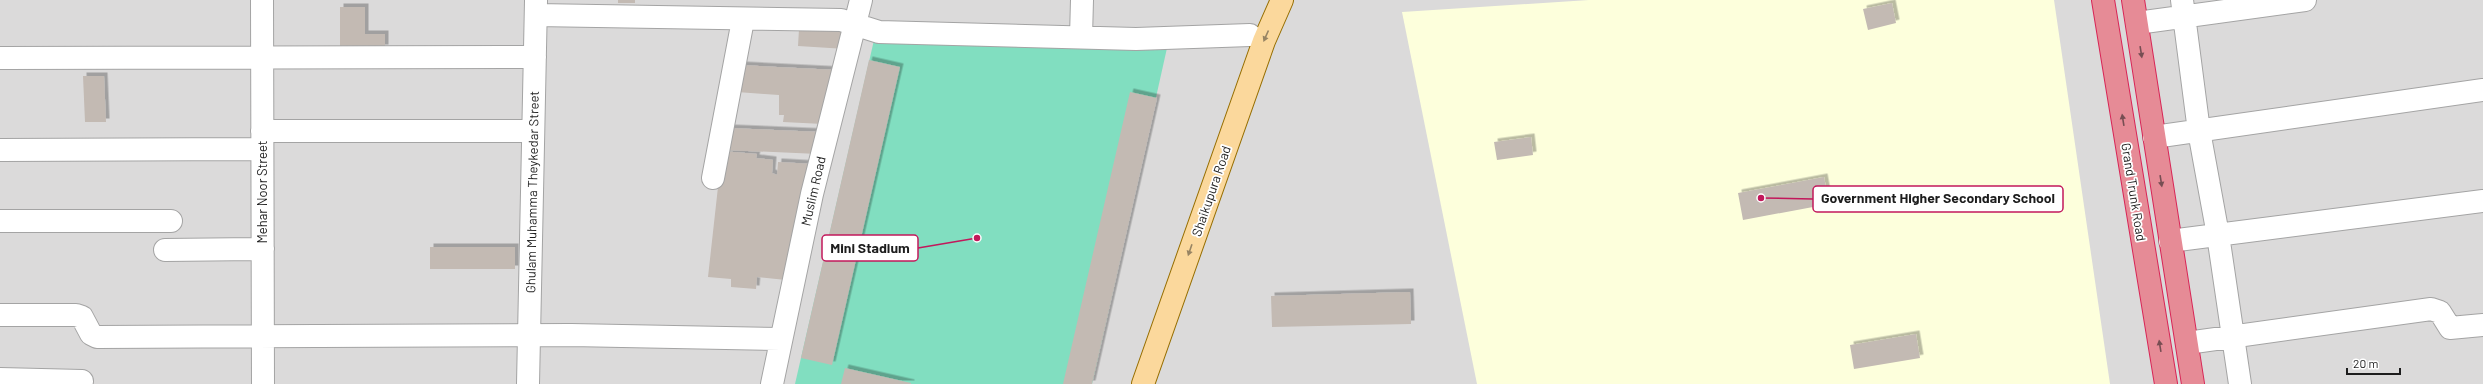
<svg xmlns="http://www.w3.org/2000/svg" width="2483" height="384" font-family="Barlow,sans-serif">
<defs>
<filter id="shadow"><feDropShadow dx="3.5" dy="-3.5" stdDeviation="0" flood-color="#0004"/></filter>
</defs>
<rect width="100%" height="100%" fill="#eeebe3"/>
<path fill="#dbdada" d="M0 0H2483V384H0Z"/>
<path fill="#fdffdc" d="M1589 0H2054L2110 384H1477L1402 12Z"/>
<path fill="#81dec0" d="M874 40 1167 48 1092 384H795Z"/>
<path fill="#c3bab3" filter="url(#shadow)" d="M618 0H635V3H618Z
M1892 3 1896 23 1868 30 1863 9Z
M340 7H365V34H385V48H340Z
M799 29 847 32 846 49 798 46Z
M869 60 900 67 832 365 801 358Z
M739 65 837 70 823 124 783 122 784 115H779V95L737 92Z
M83 76H104L106 122H85Z
M1130 92 1157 98 1092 384H1063Z
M727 128 822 132 818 154 726 150Z
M1531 137 1533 155 1497 160 1494 142Z
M722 151 757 154 756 158 773 160 772 173 777 175 778 162 813 164 786 280 757 277 756 289 731 287V279L708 277Z
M1824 177 1829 204 1743 220 1738 193Z
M430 247H515V269H430Z
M1410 292 1411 324 1272 327 1271 296Z
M1916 334 1920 358 1854 369 1850 345Z
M845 368 911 383V384H841Z"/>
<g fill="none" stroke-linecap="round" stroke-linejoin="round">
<defs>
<path id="minor" d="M262 0 263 384
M2182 0 2199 131 2218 235 2240 384
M536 15 841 20 879 32 1136 39 1250 35
M2137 23 2305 0
M1081 37 1082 0
M0 58 535 57
M262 131H533
M2154 137 2483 90
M0 150 262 149
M713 178 743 20
M0 221H171
M2170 241 2483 201
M165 250 263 249
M0 315H76L82 317 91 334 97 337 571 335 781 339
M2187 343 2431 309 2440 312 2450 328 2483 325
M0 379 82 381
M528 384 536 1
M772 384 812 194 861 0"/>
<path id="major" d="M1143 384 1264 41 1282 0"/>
<path id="highway" d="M2103 0 2166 384
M2133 0 2193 384"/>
</defs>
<use href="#minor" stroke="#a4a4a4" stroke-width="24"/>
<use href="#major" stroke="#966e01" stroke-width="24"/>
<use href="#highway" stroke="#d82556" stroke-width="24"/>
<use href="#minor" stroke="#fff" stroke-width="22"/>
<use href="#major" stroke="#fbd89c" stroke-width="22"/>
<use href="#highway" stroke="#e68b96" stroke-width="22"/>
</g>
<defs><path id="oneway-solid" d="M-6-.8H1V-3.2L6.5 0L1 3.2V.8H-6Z"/></defs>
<g fill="#978463">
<use href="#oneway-solid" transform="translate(1266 36) rotate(114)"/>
<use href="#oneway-solid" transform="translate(1190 250) rotate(109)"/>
</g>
<g fill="#774e53">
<use href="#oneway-solid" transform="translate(2141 52) rotate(81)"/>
<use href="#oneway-solid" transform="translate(2123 120) rotate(-99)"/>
<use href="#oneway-solid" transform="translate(2161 181) rotate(81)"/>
<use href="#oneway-solid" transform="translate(2160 346) rotate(-99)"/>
</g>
<g text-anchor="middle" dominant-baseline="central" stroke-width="3.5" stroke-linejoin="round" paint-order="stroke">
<g font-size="13" fill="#1d1d1d" stroke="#fff">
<text transform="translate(813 191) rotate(-77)">Muslim Road</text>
<text transform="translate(1211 191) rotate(-71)">Shaikupura Road</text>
<text transform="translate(262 192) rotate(-90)">Mehar Noor Street</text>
<text transform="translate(532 192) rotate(-89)">Ghulam Muhamma Theykedar Street</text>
<text transform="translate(2134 192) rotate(81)">Grand Trunk Road</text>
</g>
</g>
<path fill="none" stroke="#c2185b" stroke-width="1.5" d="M1761 198L1813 199M977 238L918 248"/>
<g fill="#c2185b" stroke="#fff" stroke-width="1.5">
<circle cx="1761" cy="198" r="4"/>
<circle cx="977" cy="238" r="4"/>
</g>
<g fill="#fff" stroke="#c2185b" stroke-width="1.5">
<rect x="1813" y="186" width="250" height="26" rx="4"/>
<rect x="822" y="235" width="96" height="26" rx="4"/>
</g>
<g font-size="14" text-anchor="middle" font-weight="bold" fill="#1d1d1d">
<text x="1938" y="203">Government Higher Secondary School</text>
<text x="870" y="253">Mini Stadium</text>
</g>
<path d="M2347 368v6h53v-6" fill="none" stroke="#1d1d1d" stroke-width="2"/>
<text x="2353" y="368" font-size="12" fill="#1d1d1d" stroke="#ffffff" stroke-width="3" paint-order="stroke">20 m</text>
</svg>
